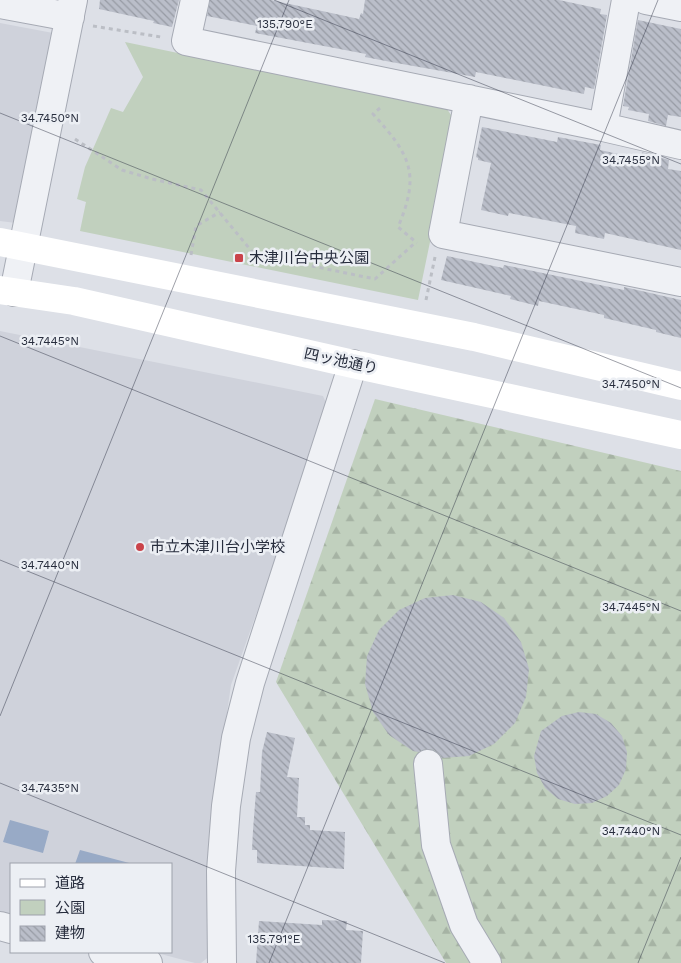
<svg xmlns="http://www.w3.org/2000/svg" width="681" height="963" font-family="'Work Sans','Noto Sans JP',sans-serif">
<defs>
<pattern id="forest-firs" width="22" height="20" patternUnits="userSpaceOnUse" patternTransform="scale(1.25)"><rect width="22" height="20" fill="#c1d0be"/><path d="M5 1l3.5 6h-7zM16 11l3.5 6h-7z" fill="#a6b3a4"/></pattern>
<pattern id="building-back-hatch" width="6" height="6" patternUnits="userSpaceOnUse" patternTransform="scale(1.25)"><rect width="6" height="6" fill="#babec9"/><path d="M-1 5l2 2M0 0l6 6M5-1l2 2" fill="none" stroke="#979ba4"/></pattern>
</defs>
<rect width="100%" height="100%" fill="#dde0e7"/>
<path fill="#cfd2db" d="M0 23 53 33 16 223 0 221Z
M0 331 323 396 329 409 231 685 211 823V955L201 963H195L153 952H171V864H11V914L0 911Z"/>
<path fill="url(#forest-firs)" d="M375 399 681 471V963H446L276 682Z"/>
<path fill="#c1d0be" d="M125 42 447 109 455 121 418 300 80 231 86 202 77 199 85 167 111 108 123 112 143 77Z"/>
<path fill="#98aac6" d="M10 820 49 831 43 853 3 842Z
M80 850 133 864H75Z"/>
<path fill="url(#building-back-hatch)" d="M100 0H179L172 27 153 23 154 21 99 9Z
M210 0H271L359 19 361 13 363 14 365 0H559L601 9 600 14 607 15 594 89 585 87 584 94 476 72 475 77 391 62 365 57 366 54 255 33 257 26 207 16Z
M638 20 681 29V117L668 115 666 126 648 121 649 114 628 110 629 107 623 106Z
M482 127 557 142 558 137 601 145 600 150 641 159 642 152 669 160 668 169 681 171V250L605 233 604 239 575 233 576 226 509 213 508 216 481 210 491 163 478 160V158L476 157Z
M447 256 503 268 504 265 624 290V287L681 300V338L656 332V330L604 318V315L539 301 538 306 510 299 511 296 441 280Z
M453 595 481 602 504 618 521 642 529 669 526 697 515 723 494 744 469 756 442 758 440 755 434 750 426 749 418 752 413 751 389 735 373 712 365 684 367 656 379 630 399 610 425 598Z
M579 712 596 714 611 723 622 736 627 752 626 769 619 785 607 796 592 803 575 804 558 799 545 788 537 773 534 756 541 731 562 716Z
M267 732 295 738 287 777 299 778 297 817H305V825H310V830L345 832 344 869 257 863V850H252L253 830 256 792H260L262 752Z
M322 920 347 921 346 930 363 931 361 963H256L259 921 322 925Z"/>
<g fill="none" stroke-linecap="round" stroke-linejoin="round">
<defs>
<path id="street" d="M195 0 186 41 603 127 681 145
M646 0 681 7
M0 4 70 17
M469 99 443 234 681 282
M603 127 626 0
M14 292 73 0
M428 764 436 845 464 925 487 963
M0 926 11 929
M103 952 148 963
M222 963 221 871 226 806 236 738 250 683 353 364"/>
</defs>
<use href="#street" stroke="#a6aab4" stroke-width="30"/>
<path stroke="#bbbec5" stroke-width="3" stroke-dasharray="4 4" stroke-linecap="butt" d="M93 26 161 37
M380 108 373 114C410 155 421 173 398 227L417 243
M75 139 122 170 152 179 201 190 254 254 375 279 416 242
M191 255 196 226 220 212
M426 300 435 257"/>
<use href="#street" stroke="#eff1f5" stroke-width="28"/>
<path stroke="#fff" stroke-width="28" d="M0 242 474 337 681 386
M0 290 74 301 353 364 681 435"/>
</g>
<path fill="none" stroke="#272d3d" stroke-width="1" stroke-opacity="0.45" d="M274 0 681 164M0 113 681 388M0 336 681 611M0 560 681 835M0 716 289 0M0 783 445 963M269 963 658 0M638 963 681 857"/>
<g fill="#ca434a" stroke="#eceff4" stroke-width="2">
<rect x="234" y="253" width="10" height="10" rx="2.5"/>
<circle cx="140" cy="547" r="5"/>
</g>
<g text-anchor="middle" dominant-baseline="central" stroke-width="5" stroke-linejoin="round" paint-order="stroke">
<g font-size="15" fill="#272d3d" stroke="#eceff4" text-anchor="start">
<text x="249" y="258">木津川台中央公園</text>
<text x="150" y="547">市立木津川台小学校</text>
</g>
<g font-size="15" fill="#272d3d" stroke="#eceff4">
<text transform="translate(341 361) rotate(12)">四ッ池通り</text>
</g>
</g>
<g font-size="12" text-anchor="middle" fill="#272d3d" stroke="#eceff4" stroke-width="5" stroke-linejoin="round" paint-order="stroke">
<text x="285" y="28">135.790°E</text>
<text x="50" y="122">34.7450°N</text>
<text x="631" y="164">34.7455°N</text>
<text x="50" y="345">34.7445°N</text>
<text x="631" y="388">34.7450°N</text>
<text x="50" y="569">34.7440°N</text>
<text x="631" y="611">34.7445°N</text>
<text x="50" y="792">34.7435°N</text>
<text x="631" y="835">34.7440°N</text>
<text x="274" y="943">135.791°E</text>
</g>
<rect x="10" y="863" width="162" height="90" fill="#eceff4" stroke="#9da1ab"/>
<rect x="20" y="879" width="25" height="8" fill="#ffffff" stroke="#9da1ab"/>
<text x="55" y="888" font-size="15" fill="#272d3d">道路</text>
<rect x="20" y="900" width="25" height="15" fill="#c1d0be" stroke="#9da1ab"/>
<text x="55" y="913" font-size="15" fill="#272d3d">公園</text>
<rect x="20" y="926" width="25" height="15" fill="url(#building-back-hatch)" stroke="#9da1ab"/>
<text x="55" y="938" font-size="15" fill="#272d3d">建物</text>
</svg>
